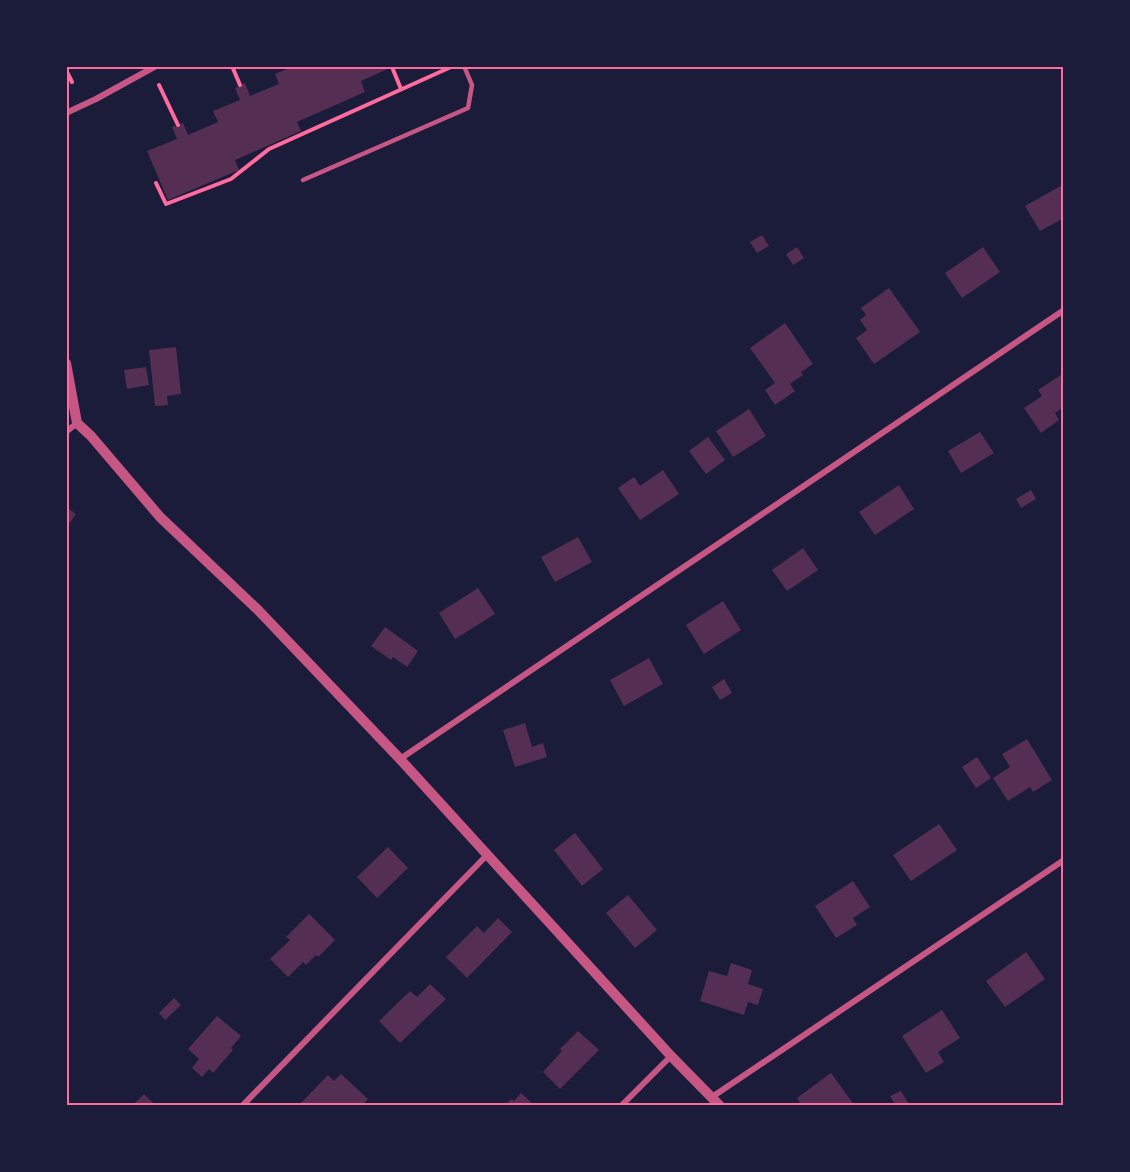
<svg xmlns="http://www.w3.org/2000/svg" width="1130" height="1172" font-family="Barlow,sans-serif">
<rect width="100%" height="100%" fill="#1b1b3a"/>
<path fill="#542f53" d="M294 66H394L361 81 365 92 297 122 301 131 235 160 239 170 168 200 147 151 177 139 172 127 183 123 188 135 218 122 213 111 240 100 235 88 245 83 250 96 279 84 275 74Z
M1064 184V218L1040 231 1025 206Z
M762 235 769 246 757 253 750 242Z
M797 247 804 258 793 265 786 254Z
M983 247 1000 272 962 298 945 273Z
M889 288 920 332 874 364 856 338 867 330 860 320 866 315 861 308Z
M785 323 813 364 801 372 803 375 790 384 795 391 775 405 765 390 775 383 750 348Z
M176 347 181 394 167 396 168 405 155 406 149 350Z
M146 367 149 385 127 389 124 370Z
M1064 373V407L1055 413 1059 420 1041 433 1024 408 1042 396 1038 390Z
M749 409 766 436 733 457 716 431Z
M980 432 994 453 961 473 948 451Z
M708 437 725 460 706 474 689 451Z
M663 470 679 494 640 520 618 488 634 477 640 486Z
M899 485 914 509 875 535 859 512Z
M1031 490 1036 499 1021 508 1016 499Z
M66 507 76 514 66 528Z
M578 537 592 562 555 582 541 557Z
M803 548 818 570 787 591 772 570Z
M478 588 495 614 455 639 439 613Z
M723 601 741 630 704 654 686 625Z
M385 627 418 651 407 667 393 657 391 660 371 646Z
M649 658 663 684 624 706 610 680Z
M724 679 732 693 720 700 712 687Z
M525 723 532 747 543 743 547 757 515 767 503 730Z
M1027 739 1052 780 1033 792 1030 787 1008 801 993 778 1010 767 1002 754Z
M977 757 991 778 976 788 962 767Z
M939 824 957 850 911 881 893 855Z
M575 833 603 869 582 886 554 850Z
M388 847 408 868 377 898 357 877Z
M853 881 870 907 853 918 857 925 836 938 815 906Z
M628 895 657 930 635 948 606 913Z
M309 914 335 940 318 957 316 955 306 965 303 962 288 977 270 959 290 940 286 937Z
M498 918 512 932 467 978 446 957 477 926 484 933Z
M1026 952 1045 979 1005 1007 986 981Z
M731 963 752 970 748 984 763 989 758 1005 748 1002 744 1015 700 1001 709 971 727 976Z
M430 984 446 999 400 1043 379 1021 410 991 417 997Z
M174 998 181 1005 165 1020 159 1013Z
M942 1010 960 1038 938 1052 944 1062 926 1073 902 1036Z
M217 1016 241 1036 231 1048 233 1050 213 1073 209 1069 202 1077 192 1068 199 1059 188 1049Z
M578 1031 599 1050 560 1089 543 1072 562 1051 560 1049Z
M831 1073 855 1106H802L797 1098Z
M341 1074 368 1099 361 1106H350L346 1103 343 1106H298L328 1075 334 1081Z
M901 1091 908 1103 904 1106H896L890 1096Z
M521 1093 531 1102 528 1106H505L511 1099 514 1101Z
M144 1094 156 1106H132Z"/>
<g fill="none" stroke-linecap="round" stroke-linejoin="round">
<path stroke="#ff6b9d" stroke-width="4" d="M232 66 240 85
M392 67 401 89
M66 70 72 82
M159 85 178 125
M156 183 166 204 231 179 269 149 451 67"/>
<path stroke="#c65784" stroke-width="4.5" d="M303 180 468 108 472 85 464 66"/>
<path stroke="#c65784" stroke-width="6" d="M66 113 96 99 156 66
M66 432 77 423
M400 759 1064 310
M712 1097 1064 860
M242 1106 488 854
M621 1106 671 1056"/>
<path stroke="#c65784" stroke-width="10" d="M66 363 77 423 91 436 160 517 257 609 400 759 671 1056 720 1106"/>
</g>
<rect width="1130" height="1172" fill="none" stroke="#1b1b3a" stroke-width="135"/>
<rect x="68" y="68" width="994" height="1036" fill="none" stroke="#ff6b9d" stroke-width="2"/>
</svg>
